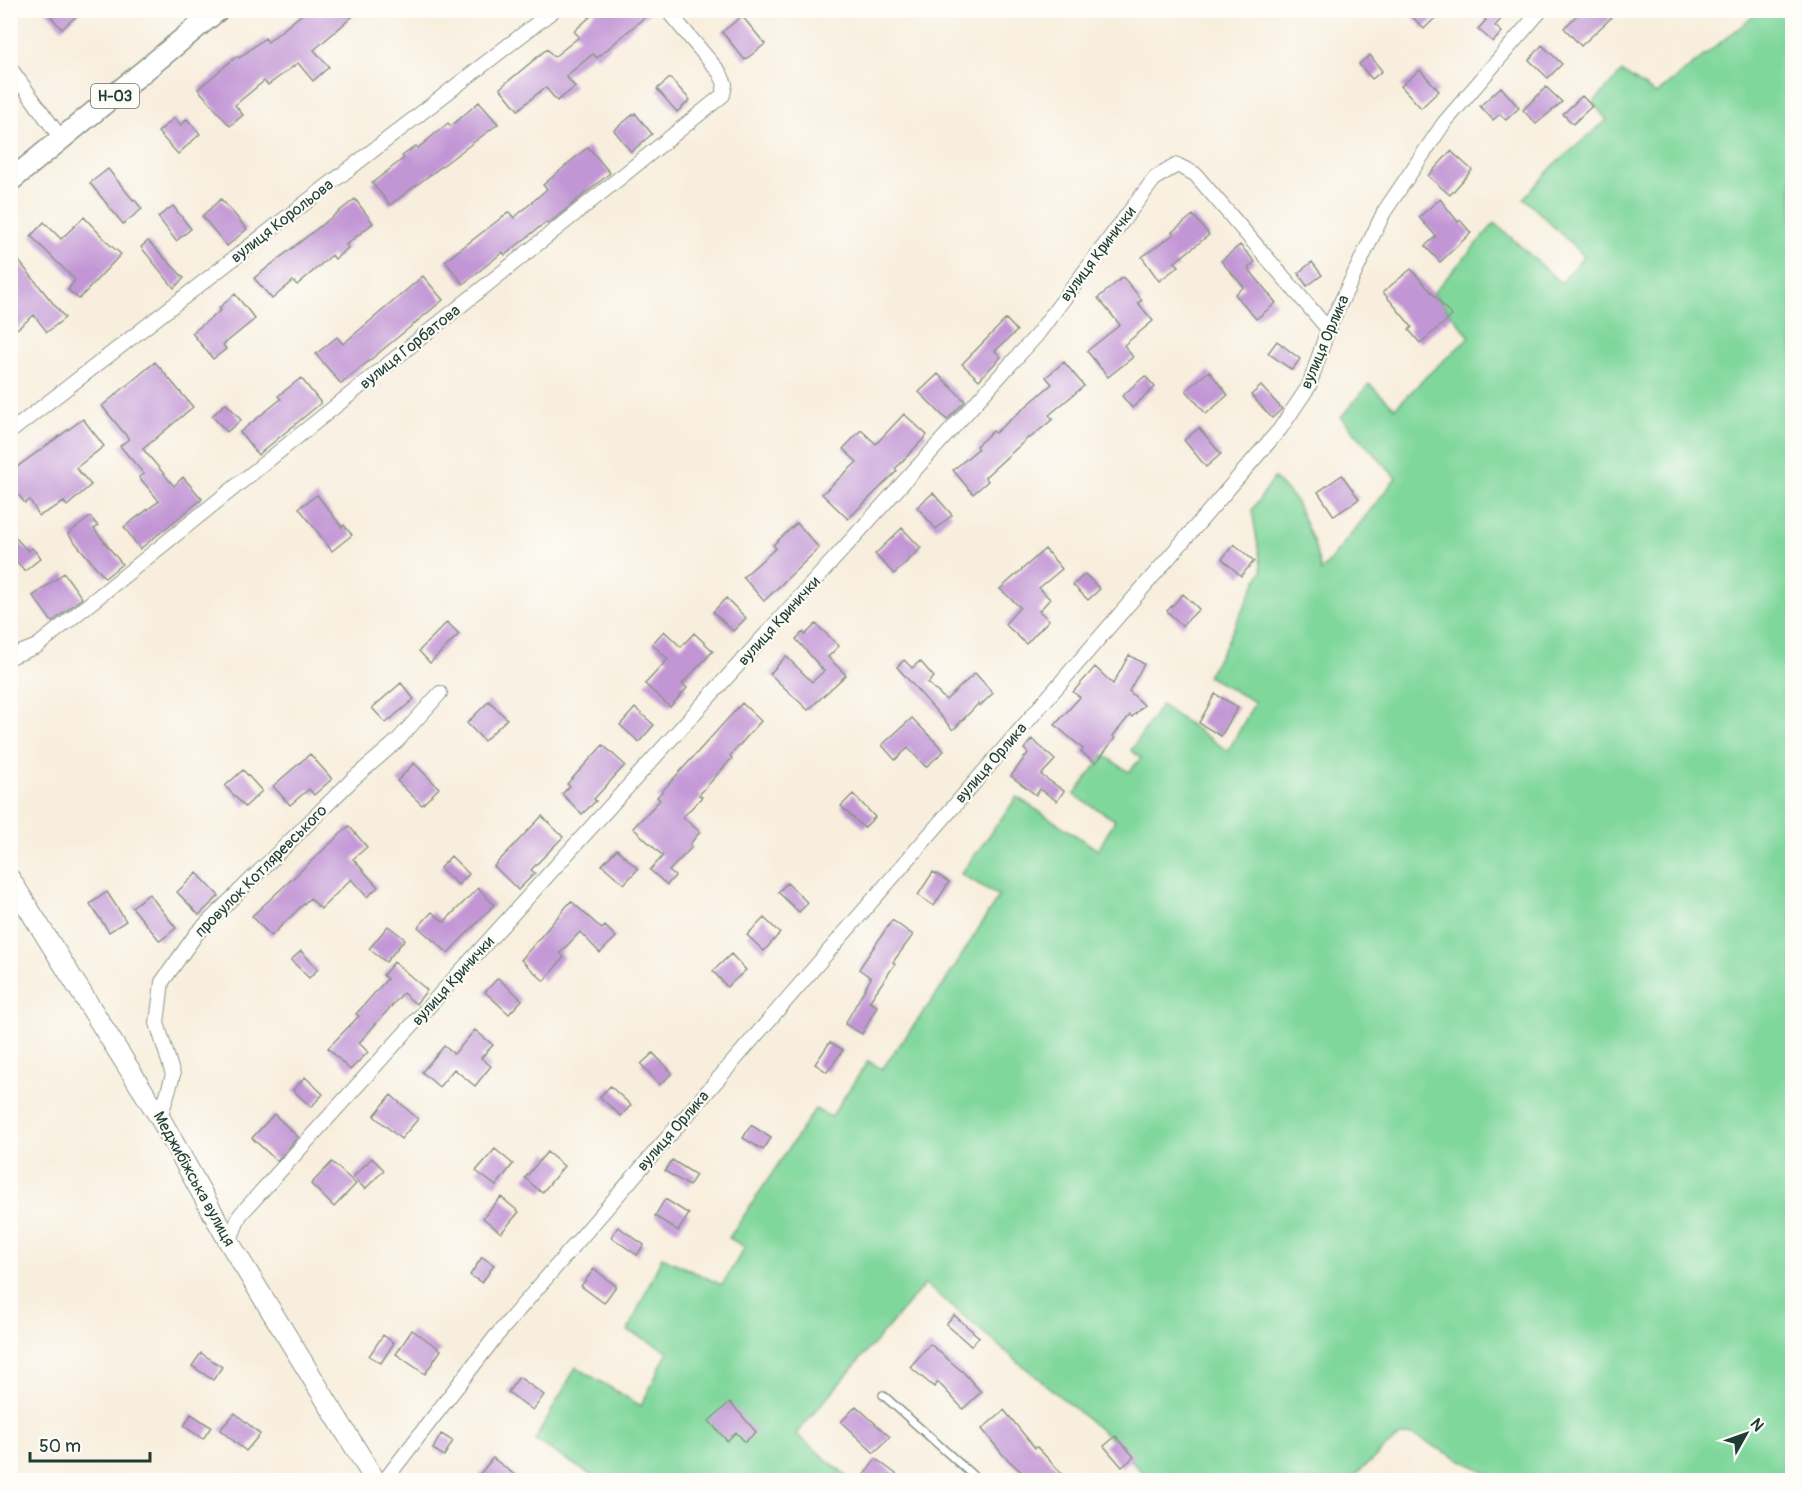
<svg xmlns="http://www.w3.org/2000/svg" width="1803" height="1491" font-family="Pangolin,sans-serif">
<rect width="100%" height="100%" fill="#fdfcf7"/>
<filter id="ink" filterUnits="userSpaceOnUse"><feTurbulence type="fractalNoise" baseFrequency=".0167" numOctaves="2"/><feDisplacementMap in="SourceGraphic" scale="12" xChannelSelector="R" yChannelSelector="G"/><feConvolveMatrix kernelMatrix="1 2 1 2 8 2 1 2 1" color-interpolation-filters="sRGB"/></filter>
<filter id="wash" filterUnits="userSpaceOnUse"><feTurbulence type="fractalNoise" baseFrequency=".008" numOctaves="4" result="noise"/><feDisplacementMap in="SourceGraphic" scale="24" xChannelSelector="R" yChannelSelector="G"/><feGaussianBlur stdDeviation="1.35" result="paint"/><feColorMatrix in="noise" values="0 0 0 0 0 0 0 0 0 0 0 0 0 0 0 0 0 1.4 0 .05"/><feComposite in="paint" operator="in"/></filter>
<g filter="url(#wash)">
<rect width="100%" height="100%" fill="#f8eedd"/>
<path fill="#80d79c" stroke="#508a68" stroke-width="1.5" d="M1760 11H1792V1480H1501L1412 1435 1401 1436 1385 1448 1350 1480H1150L1111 1439 925 1284 796 1434 851 1480H599L535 1440 576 1367 641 1406 668 1351 628 1331 662 1257 722 1285 745 1247 729 1238 815 1109 831 1117 868 1061 882 1069 942 987 999 896 961 874 1017 797 1098 850 1115 820 1074 795 1104 755 1129 772 1141 758 1131 750 1161 705 1228 751 1255 702 1207 676 1223 650 1262 570 1252 510 1274 478 1295 500 1314 543 1321 572 1396 478 1341 417 1369 384 1395 408 1434 369 1470 337 1433 293 1495 223 1561 283 1584 256 1524 198 1555 164 1607 120 1593 103 1622 72 1656 94Z"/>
<g id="blocks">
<path fill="#c296d5" d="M45 10H83L62 29Z
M307 10H360L314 50 329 67 313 81 298 63 268 85 264 81 235 105 243 115 230 126 198 89 237 56 239 58 265 38 268 42Z
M598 10H653L597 58 593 54 566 76 575 87 557 101 546 88 543 89 518 110 500 88 547 49 554 57 579 37 574 31Z
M1406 10H1443L1424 29Z
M1475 10H1509L1495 26 1502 32 1493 42 1478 29 1486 20Z
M1582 10H1604L1611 18 1581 46 1564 28Z
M742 16 765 44 745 60 722 32Z
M1542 45 1562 64 1548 78 1529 60Z
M1370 55 1382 71 1372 79 1359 64Z
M1420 70 1439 91 1421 108 1401 86Z
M670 78 690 100 677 112 657 89Z
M1501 87 1519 108 1506 120 1500 114 1493 120 1480 106Z
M1546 87 1562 102 1536 124 1523 110Z
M1582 96 1592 106 1573 124 1563 114Z
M479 102 498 124 390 205 372 183 404 158 402 156 416 146 418 148 448 123 451 126Z
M635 113 652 134 631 152 614 130Z
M174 118 181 125 187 119 200 134 178 154 158 132Z
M588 147 610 173 548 224 546 222 505 255 503 252 463 284 445 261 509 212 514 218 547 189 543 185Z
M1451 151 1472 170 1450 195 1428 176Z
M108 169 133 200 134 199 142 209 123 224 90 183Z
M221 199 247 229 227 246 202 216Z
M355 199 373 223 346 245 348 248 335 259 332 255 297 285 293 281 272 299 254 278Z
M1440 199 1458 222 1460 220 1471 233 1440 262 1425 246 1436 236 1419 217Z
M173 206 191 229 176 241 158 217Z
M1193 215 1209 235 1175 262 1179 266 1159 281 1142 257 1174 234 1172 232Z
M84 217 110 245 121 254 79 299 68 290 75 280 31 236 44 222 61 239Z
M148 241 184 278 174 288 141 247Z
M1240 245 1255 262 1248 268 1276 303 1256 319 1235 294 1244 287 1221 261Z
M10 253 18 262 19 261 65 318 47 332 34 315 17 329 10 321Z
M1312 262 1322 275 1307 286 1298 273Z
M1411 269 1452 316 1420 343 1409 330 1412 327 1383 292Z
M423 276 443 300 341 384 316 354 337 337 343 344Z
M1123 277 1142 300 1138 303 1153 321 1124 345 1133 357 1108 377 1087 351 1120 325 1098 298Z
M235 294 255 319 223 345 226 349 213 359 192 333 221 310 219 308Z
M1006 319 1017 331 995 351 1001 357 979 380 962 364Z
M1277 341 1300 359 1292 370 1268 353Z
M155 362 193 407 143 449 174 486 183 477 202 499 140 549 124 527 159 501 139 477 144 474 120 446 129 439 102 406Z
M1064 362 1084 386 1049 415 1053 419 1030 438 1029 437 985 477 988 481 973 494 953 470 978 449 976 446 993 431 995 433 1052 384 1046 377Z
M1209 371 1228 395 1206 414 1186 390Z
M938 374 965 401 947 420 919 392Z
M1145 376 1155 387 1132 408 1122 396Z
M301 378 321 403 258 455 240 432 281 399 278 396Z
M1261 386 1282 409 1272 418 1251 395Z
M226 403 241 420 227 432 212 416Z
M904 414 927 435 895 469 897 471 848 519 822 494 857 462 843 449 861 430 876 444Z
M83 419 104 446 76 468 91 485 67 506 64 502 39 516 30 500 25 503 10 485V472Z
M1199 428 1221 454 1206 467 1184 440Z
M1342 475 1359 499 1334 516 1318 492Z
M933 493 952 515 936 529 917 507Z
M317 495 342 527 344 525 352 535 332 551 299 508Z
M90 517 98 526 94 529 122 564 105 578 68 534Z
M797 523 819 548 764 601 743 577 776 548 773 545Z
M902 528 921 548 894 574 875 554Z
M10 532 28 551 32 548 41 558 25 571 10 554Z
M1234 544 1254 561 1241 576 1222 559Z
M1045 549 1062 569 1039 588 1050 599 1039 611 1049 620 1026 644 1005 624 1020 607 1000 589Z
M64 573 82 598 52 622 33 596Z
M1085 574 1100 589 1088 600 1073 585Z
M1183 594 1199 609 1182 626 1167 611Z
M726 598 746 618 733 631 713 612Z
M447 622 459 634 430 663 419 651Z
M816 624 839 646 828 657 846 675 808 710 770 674 786 656 812 682 824 671 796 639 803 632 805 635Z
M664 631 681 647 694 633 713 651 682 684 687 688 670 707 645 684 668 659 652 644Z
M1129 655 1144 664 1129 691 1144 705 1132 717 1130 715 1113 736 1115 738 1096 763 1081 752 1083 749 1055 725 1080 697 1073 692 1095 667 1113 684Z
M904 660 912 668 920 661 934 677 928 683 946 700 975 673 993 693 980 706 978 704 953 730 897 667Z
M401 683 414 699 386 723 372 708Z
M1215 694 1238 707 1221 736 1199 723Z
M489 701 507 719 484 741 467 723Z
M742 703 761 721 730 756 732 758 699 795 702 797 683 817 700 832 689 845 692 847 669 871 675 876 667 885 650 870 663 856 633 828 660 800 657 797Z
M635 708 654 725 639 742 620 725Z
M912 718 944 751 926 767 908 748 895 760 882 745Z
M1032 739 1055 760 1041 775 1064 791 1057 801 1040 789 1036 795 1011 776 1028 753 1024 749Z
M603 745 625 765 594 799 596 801 582 814 562 794 570 786 567 784Z
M310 754 332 779 314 795 309 789 290 805 273 786Z
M414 763 439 788 422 805 397 781Z
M243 770 262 791 245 807 225 786Z
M853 794 875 817 864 828 841 806Z
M542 816 563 837 531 870 535 873 518 890 494 866Z
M349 826 367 847 353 859 378 887 367 897 351 879 321 909 310 898 271 936 252 916Z
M617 849 638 869 624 884 602 865Z
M451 856 469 874 458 885 440 868Z
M933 872 949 882 934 906 918 895Z
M197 873 219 896 199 915 177 892Z
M787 883 808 903 799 912 778 892Z
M478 888 494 905 448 953 418 927 432 912 444 922Z
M107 892 126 921 109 932 90 904Z
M149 894 176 928 160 941 132 907Z
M571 901 602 929 605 926 616 937 600 953 580 932 560 953 564 957 544 981 521 960Z
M764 918 780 933 764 951 747 935Z
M892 920 913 935 893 962 895 964 869 1002 877 1006 862 1034 845 1024 871 978 859 969Z
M388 926 405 939 386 962 369 949Z
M301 951 318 969 309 978 291 960Z
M731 954 746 970 727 987 713 971Z
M394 962 427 990 416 1004 403 993 359 1043 368 1052 350 1070 328 1048 359 1016 356 1014 387 979 383 975Z
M498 978 522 1000 509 1014 485 992Z
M475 1030 493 1045 481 1058 491 1066 475 1086 454 1069 439 1087 422 1072 444 1046 454 1054Z
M830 1042 843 1050 827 1072 815 1064Z
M653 1053 672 1073 660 1085 641 1064Z
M305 1077 323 1094 311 1107 293 1090Z
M610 1086 631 1105 621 1116 600 1097Z
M391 1095 418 1119 401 1139 374 1116Z
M274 1114 298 1137 277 1161 252 1138Z
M751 1125 771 1138 763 1150 743 1138Z
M495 1149 513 1164 496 1186 476 1171Z
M547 1152 564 1166 542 1193 525 1178Z
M372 1158 384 1170 365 1189 353 1177Z
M672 1160 696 1175 689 1186 665 1171Z
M332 1162 356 1184 334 1207 311 1184Z
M501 1197 519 1212 501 1233 483 1218Z
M665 1199 689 1214 678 1231 655 1216Z
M618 1227 644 1245 637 1255 611 1237Z
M482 1257 494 1265 482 1283 470 1275Z
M594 1269 616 1286 604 1303 581 1286Z
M954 1315 979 1337 971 1346 946 1324Z
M412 1330 441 1350 425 1374 396 1354Z
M383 1335 394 1343 381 1363 369 1356Z
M930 1344 964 1373 981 1392 963 1409 938 1382 934 1387 910 1367Z
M201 1353 222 1367 213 1380 192 1366Z
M519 1377 544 1395 533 1410 508 1392Z
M730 1402 756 1432 745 1442 736 1432 727 1441 709 1421Z
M856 1406 890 1437 874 1453 841 1422Z
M1004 1410 1035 1448 1037 1447 1068 1480H1030L1003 1455 982 1429Z
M235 1413 260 1434 246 1451 220 1430Z
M191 1414 211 1427 203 1439 184 1426Z
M441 1434 453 1441 444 1456 433 1449Z
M1116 1436 1134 1457 1122 1467 1104 1446Z
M493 1458 521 1480H486L479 1475Z
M876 1459 904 1480H860Z"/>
</g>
</g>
<g filter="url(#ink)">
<use href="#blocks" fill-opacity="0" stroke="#8c9688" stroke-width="1.5"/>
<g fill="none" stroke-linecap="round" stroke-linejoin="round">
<defs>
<path id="lane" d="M883 1395 978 1480"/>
<path id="street" d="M10 68 62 140
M10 432 554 10
M10 657 37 646 723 95 725 84 720 73 667 10
M160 1118 173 1075 157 1023 162 982 197 933 353 779 397 741 440 693
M229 1242 240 1215 1036 336 1155 178 1177 165 1195 174 1328 329
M385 1480 496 1336 1280 429 1309 386 1328 329 1384 212 1444 123 1541 10"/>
<path id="secondary" d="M10 879 160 1118 229 1242 375 1480"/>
<path id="primary" d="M10 181 218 10"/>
</defs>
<use href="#lane" stroke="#8c9688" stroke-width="10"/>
<use href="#street" stroke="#8c9688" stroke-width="16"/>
<use href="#secondary" stroke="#8c9688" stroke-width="22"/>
<use href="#primary" stroke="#8c9688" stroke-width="24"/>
<use href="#lane" stroke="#fff" stroke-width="7"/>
<use href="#street" stroke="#fff" stroke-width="14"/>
<use href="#secondary" stroke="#fff" stroke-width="20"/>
<use href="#primary" stroke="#fff" stroke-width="21"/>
</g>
</g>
<g text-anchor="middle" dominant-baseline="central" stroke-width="4.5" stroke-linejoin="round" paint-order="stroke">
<rect fill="#fdfcf7" stroke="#62766e" stroke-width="1.5" x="91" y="84" width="48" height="24" rx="4.5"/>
<g font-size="15" font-weight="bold" fill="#1f3d34">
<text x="115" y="96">Н-03</text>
</g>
<g font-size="16" fill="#1f3d34" stroke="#fdfcf7">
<text transform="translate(282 221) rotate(-38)">вулиця Корольова</text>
<text transform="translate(1098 254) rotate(-53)">вулиця Кринички</text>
<text transform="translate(1325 342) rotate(-67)">вулиця Орлика</text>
<text transform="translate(410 347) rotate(-39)">вулиця Горбатова</text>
<text transform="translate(779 621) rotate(-48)">вулиця Кринички</text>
<text transform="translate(991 763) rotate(-49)">вулиця Орлика</text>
<text transform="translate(261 871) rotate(-45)">провулок Котляревського</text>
<text transform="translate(453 981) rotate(-48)">вулиця Кринички</text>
<text transform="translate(673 1131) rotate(-49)">вулиця Орлика</text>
<text transform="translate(194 1179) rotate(61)">Меджибіжська вулиця</text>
</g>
</g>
<rect width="1803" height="1491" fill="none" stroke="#fdfcf7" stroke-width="36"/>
<g transform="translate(1746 1434) rotate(50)" stroke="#fdfcf7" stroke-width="4.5" paint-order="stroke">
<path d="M0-4.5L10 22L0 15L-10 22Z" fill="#1f3d34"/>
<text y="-9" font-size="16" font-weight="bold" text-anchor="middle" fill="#1f3d34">N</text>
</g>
<path d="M30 1452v9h120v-9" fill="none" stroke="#1f3d34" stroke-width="3"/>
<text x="39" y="1452" font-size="18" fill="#1f3d34" stroke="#fdfcf7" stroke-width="4.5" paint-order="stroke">50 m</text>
</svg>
